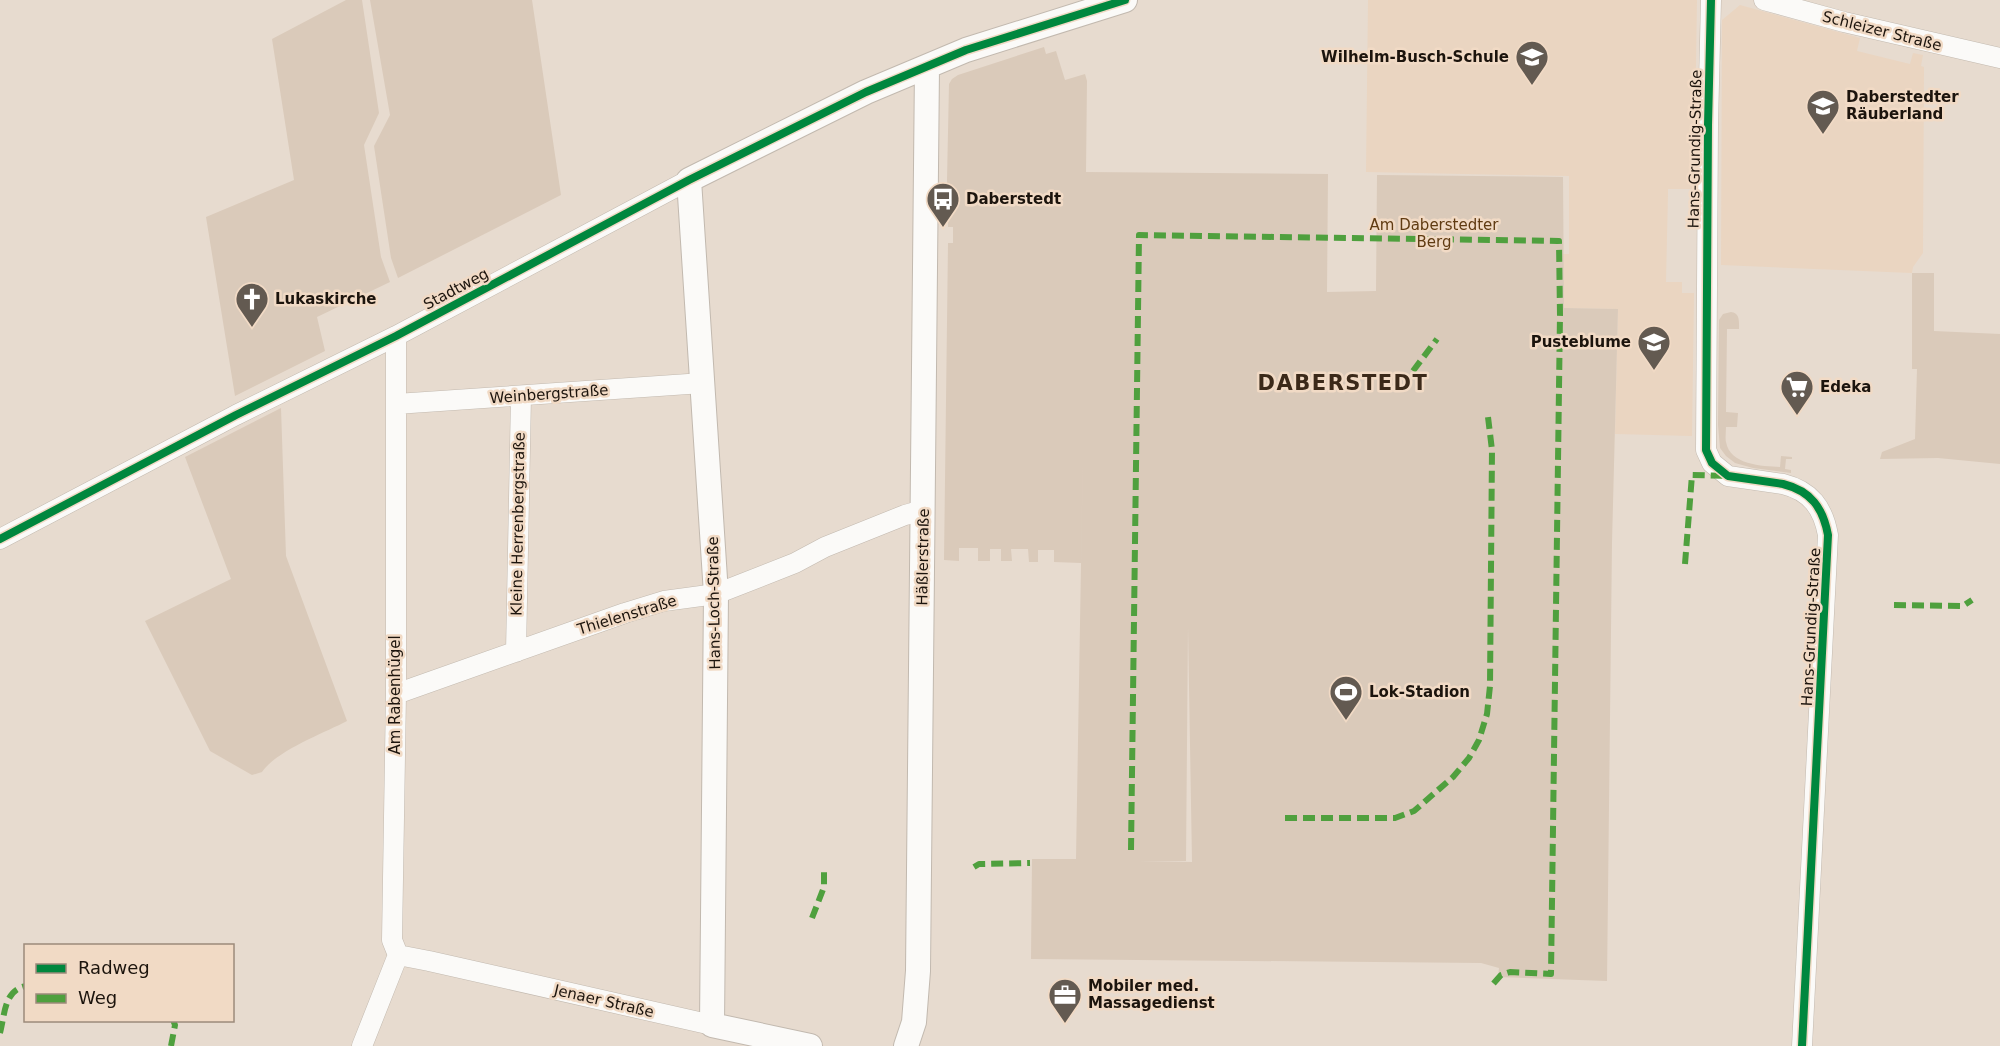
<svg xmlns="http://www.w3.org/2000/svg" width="2000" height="1046" font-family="'DejaVu Sans',sans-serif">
<rect width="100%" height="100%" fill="#e7dbcf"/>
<path fill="#ead5c1" d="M1368 0H1697L1694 189H1668V193L1666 282H1682V293H1694L1692 436 1615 434 1618 309 1564 308 1563 254H1569V176L1366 172Z
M1740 5 1860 38 1857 51 1910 64 1913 53 1923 55 1921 66 1924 67 1923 253 1913 267 1912 273 1721 265 1722 20Z"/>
<path fill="#dacaba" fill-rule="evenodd" d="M346 0H362L379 113 364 145 381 257 390 282 317 317 325 351 235 396 206 217 294 180 272 39Z
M370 0H532L561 195 398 278 391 258 374 146 390 115Z
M1044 47 1046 54 1056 51 1065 80 1085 74 1087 81 1086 172 1328 174 1327 292 1376 291 1377 175 1563 177 1564 308 1618 309 1612 543 1607 981 1498 977 1499 968 1481 963 1031 959 1032 859H1076L1084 389 1081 563 1054 562V550H1038V562H1029L1028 549H1011L1012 561H1001V549H990V561H978V548H959V561L944 560 948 243H953V227H948L947 180 949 84 952 79 958 75ZM1188 627 1192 862 1139 861H1186Z
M1912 273H1934V331L2000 334V464L1938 458 1880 459 1882 452 1915 439 1917 369H1912Z
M1731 312C1740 313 1739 321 1739 329H1727L1726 412 1738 413 1737 427H1726C1726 432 1725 438 1726 442 1730 465 1762 466 1780 467L1781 456 1792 457V459H1786L1785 469 1791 470V473L1753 468 1735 463 1726 456 1720 448 1718 425 1719 320 1723 314Z
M281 408 286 556 347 721C324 733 276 751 262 772L252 775 210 751 145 621 231 579 185 457Z"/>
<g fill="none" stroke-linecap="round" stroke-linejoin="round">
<defs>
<path id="minor" d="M1711 0 1708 125 1706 450 1712 463 1728 476 1783 484C1811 491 1823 508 1828 535L1802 1046
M1764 0 1844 22 2000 58
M396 404 703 383
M0 539 236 415 396 336 689 180
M516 652 521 396
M396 694 625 613 664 601 716 594 795 563 825 547 905 515 923 510
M398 955 429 961 712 1025
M362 1046 398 955 392 940 396 694V336"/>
<path id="tertiary" d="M810 1046 712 1025 716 594 689 180 866 92 966 50 1125 0
M906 1046 914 1022 918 971 927 67"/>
</defs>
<use href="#minor" stroke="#c2b9af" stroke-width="21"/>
<use href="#tertiary" stroke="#c2b9af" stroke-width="26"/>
<use href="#minor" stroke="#fbfaf8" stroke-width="20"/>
<use href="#tertiary" stroke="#fbfaf8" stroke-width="24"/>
<path stroke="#4fa03e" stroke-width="6" stroke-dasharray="12 6" stroke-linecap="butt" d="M1413 371 1437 339
M1685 564 1692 475 1728 476
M1894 605 1963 606 1972 600
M1285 818H1395L1414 811 1453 777 1469 758 1479 740 1487 714 1490 686 1492 450 1488 417
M1131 850 1139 235 1559 241 1560 315 1551 974 1510 972 1501 975 1493 984
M974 867 979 864 1030 863
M812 918 824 887V869
M0 1033C5 1014 4 990 26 986
M171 1046 175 1025 173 1020"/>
<defs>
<path id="cycleway" d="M1711 0 1708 125 1706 450 1712 463 1728 476 1783 484C1811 491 1823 508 1828 535L1802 1046
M0 539 236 415 396 336 689 180 866 92 966 50 1125 0"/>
</defs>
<use href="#cycleway" stroke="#f1dac5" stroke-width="11"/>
<use href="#cycleway" stroke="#00873e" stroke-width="8"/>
</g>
<defs>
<symbol id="school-pin" viewBox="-11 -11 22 30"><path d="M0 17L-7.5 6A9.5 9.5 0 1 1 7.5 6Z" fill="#635a51" stroke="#f1dac5"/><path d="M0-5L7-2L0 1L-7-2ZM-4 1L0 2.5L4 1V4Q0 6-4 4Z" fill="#fff"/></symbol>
<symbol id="bus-pin" viewBox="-11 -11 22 30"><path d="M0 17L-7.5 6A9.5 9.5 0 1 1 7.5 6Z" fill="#635a51" stroke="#f1dac5"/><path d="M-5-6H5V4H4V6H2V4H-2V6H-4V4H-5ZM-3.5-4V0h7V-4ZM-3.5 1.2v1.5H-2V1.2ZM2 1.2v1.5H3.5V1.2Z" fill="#fff"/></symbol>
<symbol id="church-pin" viewBox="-11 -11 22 30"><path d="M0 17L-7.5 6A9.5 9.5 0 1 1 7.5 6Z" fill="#635a51" stroke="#f1dac5"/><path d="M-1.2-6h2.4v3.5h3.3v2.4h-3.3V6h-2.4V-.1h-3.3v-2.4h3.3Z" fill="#fff"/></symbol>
<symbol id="supermarket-pin" viewBox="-11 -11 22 30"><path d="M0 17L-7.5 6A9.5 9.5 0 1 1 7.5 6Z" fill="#635a51" stroke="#f1dac5"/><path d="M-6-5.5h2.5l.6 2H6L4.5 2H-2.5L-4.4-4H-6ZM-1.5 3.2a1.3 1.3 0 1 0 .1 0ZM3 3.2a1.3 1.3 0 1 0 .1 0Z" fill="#fff"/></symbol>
<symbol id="stadium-pin" viewBox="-11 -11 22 30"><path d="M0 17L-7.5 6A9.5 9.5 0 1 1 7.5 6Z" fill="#635a51" stroke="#f1dac5"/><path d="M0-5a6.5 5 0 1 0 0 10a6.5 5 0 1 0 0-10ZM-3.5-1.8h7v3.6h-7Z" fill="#fff"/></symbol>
<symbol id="office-pin" viewBox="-11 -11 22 30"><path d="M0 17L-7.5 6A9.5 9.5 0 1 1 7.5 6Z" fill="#635a51" stroke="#f1dac5"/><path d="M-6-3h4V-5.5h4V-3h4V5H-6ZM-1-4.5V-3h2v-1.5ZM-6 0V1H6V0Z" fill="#fff"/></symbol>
</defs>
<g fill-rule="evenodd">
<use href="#school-pin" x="1513" y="38" width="38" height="52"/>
<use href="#school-pin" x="1804" y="87" width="38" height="52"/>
<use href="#bus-pin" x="924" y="180" width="38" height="52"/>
<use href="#church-pin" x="233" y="280" width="38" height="52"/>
<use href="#school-pin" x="1635" y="323" width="38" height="52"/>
<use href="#supermarket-pin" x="1778" y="368" width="38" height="52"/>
<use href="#stadium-pin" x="1327" y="673" width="38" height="52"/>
<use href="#office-pin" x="1046" y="976" width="38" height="52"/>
</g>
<g text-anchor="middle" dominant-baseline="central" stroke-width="5" stroke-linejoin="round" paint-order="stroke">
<g font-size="15" fill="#1c140d" stroke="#f1dac5">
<text transform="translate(1882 31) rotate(14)">Schleizer Straße</text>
<text transform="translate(1695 149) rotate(-89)">Hans-Grundig-Straße</text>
<text transform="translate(456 289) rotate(-28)">Stadtweg</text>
<text transform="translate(549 394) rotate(-4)">Weinbergstraße</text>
<text transform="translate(518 524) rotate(-89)">Kleine Herrenbergstraße</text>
<text transform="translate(923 557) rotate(-89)">Häßlerstraße</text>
<text transform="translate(714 603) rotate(-91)">Hans-Loch-Straße</text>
<text transform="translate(627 615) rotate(-17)">Thielenstraße</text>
<text transform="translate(1811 627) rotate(-87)">Hans-Grundig-Straße</text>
<text transform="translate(395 695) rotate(-90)">Am Rabenhügel</text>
<text transform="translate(604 1001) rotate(13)">Jenaer Straße</text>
</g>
<g font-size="15" font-weight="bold" fill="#1c140d" stroke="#f1dac5" text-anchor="start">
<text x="1509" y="57" text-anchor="end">Wilhelm-Busch-Schule</text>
<text x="1846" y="97">Daberstedter<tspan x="1846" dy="17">Räuberland</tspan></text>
<text x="966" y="199">Daberstedt</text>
<text x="275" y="299">Lukaskirche</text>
<text x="1631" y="342" text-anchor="end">Pusteblume</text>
<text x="1820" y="387">Edeka</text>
<text x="1369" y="692">Lok-Stadion</text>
<text x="1088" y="986">Mobiler med.<tspan x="1088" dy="17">Massagedienst</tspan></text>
</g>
<g font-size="15" fill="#603b12" stroke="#f1dac5">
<text x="1434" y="225">Am Daberstedter<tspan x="1434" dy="17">Berg</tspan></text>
</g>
<g font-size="21" font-weight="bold" letter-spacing="1.5" fill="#3b2919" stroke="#f1dac5">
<text x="1343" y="383">DABERSTEDT</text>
</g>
</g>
<rect x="24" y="944" width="210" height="78" fill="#f1dac5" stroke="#9c8b7b" stroke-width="1.5"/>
<rect x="36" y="964" width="30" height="9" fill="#00873e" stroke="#9c8b7b" stroke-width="1.5"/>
<text x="78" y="974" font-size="18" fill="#1c140d">Radweg</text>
<rect x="36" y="994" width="30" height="9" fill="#4fa03e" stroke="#9c8b7b" stroke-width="1.5"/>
<text x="78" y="1004" font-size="18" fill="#1c140d">Weg</text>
</svg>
